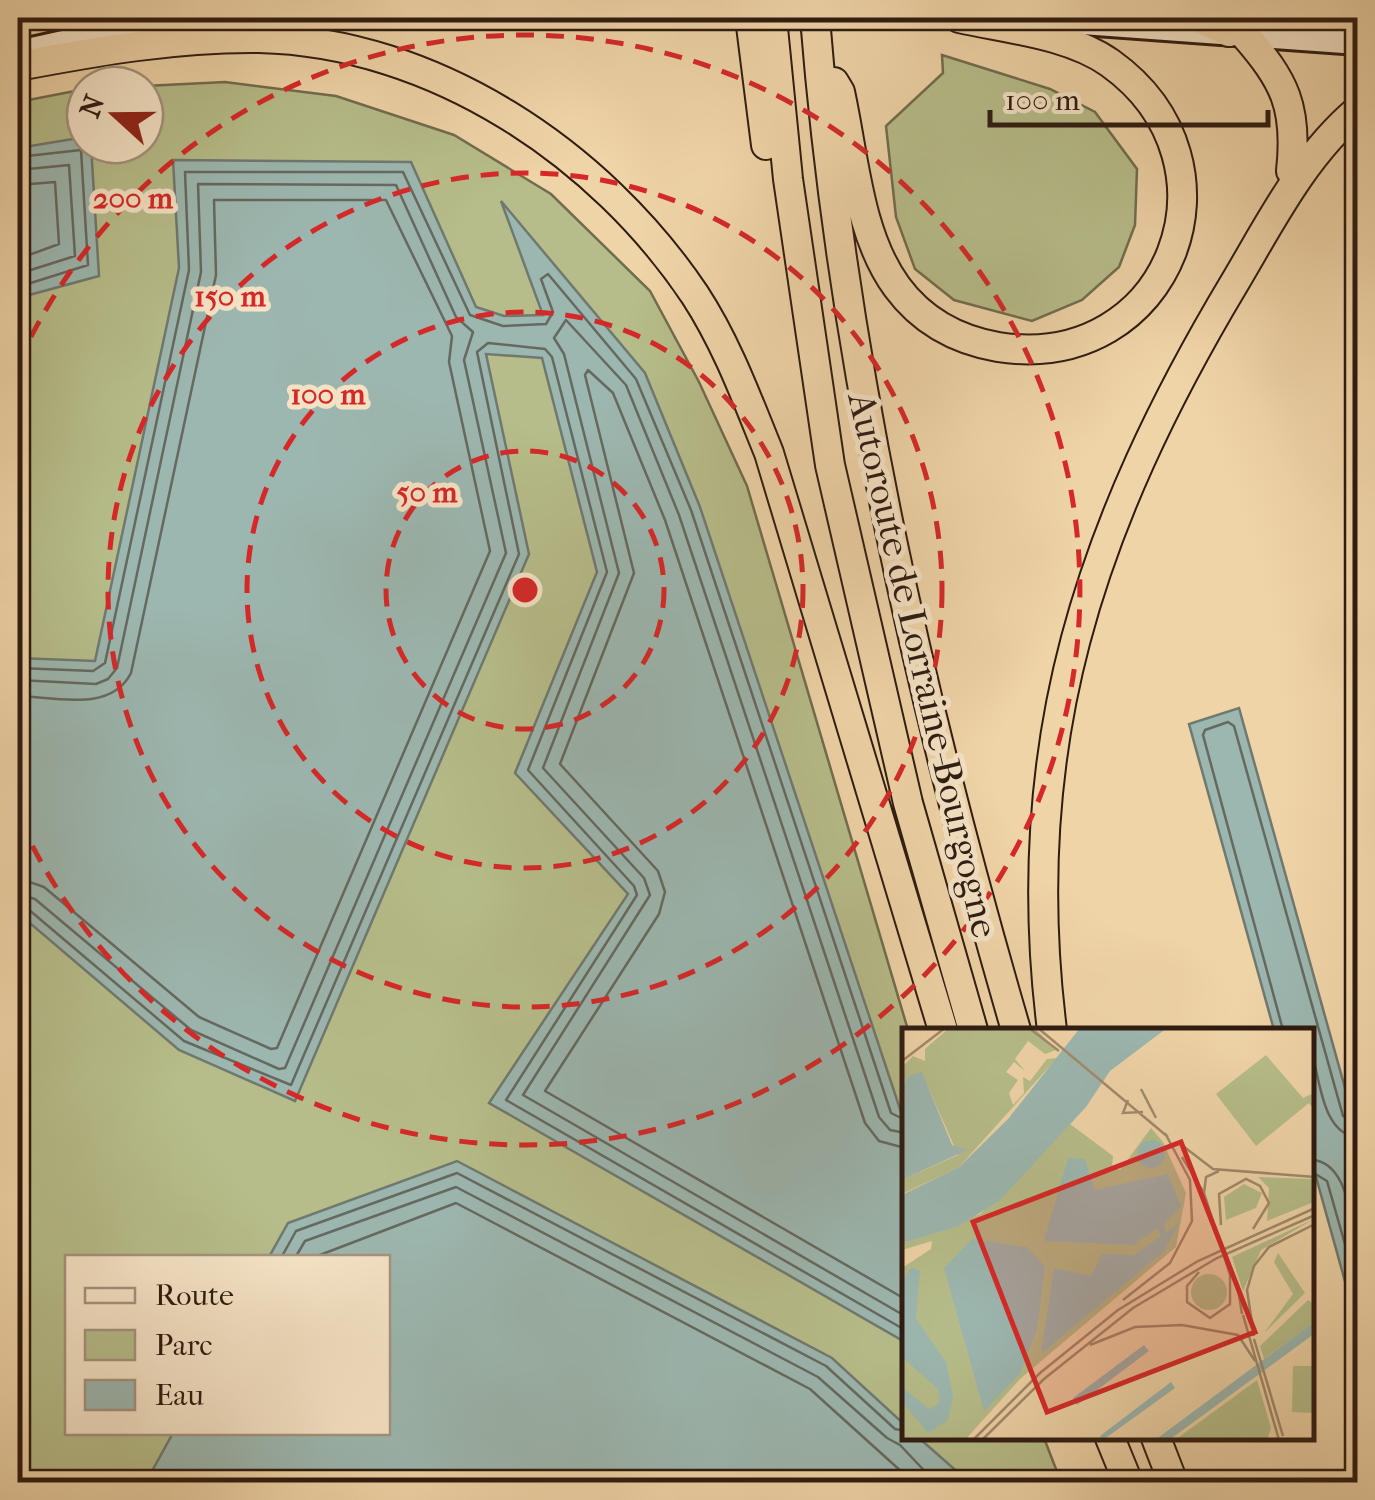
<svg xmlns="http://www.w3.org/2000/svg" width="1375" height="1500" font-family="'IM FELL French Canon',serif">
<rect width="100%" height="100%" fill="#efd4a8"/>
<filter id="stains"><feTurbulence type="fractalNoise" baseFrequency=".002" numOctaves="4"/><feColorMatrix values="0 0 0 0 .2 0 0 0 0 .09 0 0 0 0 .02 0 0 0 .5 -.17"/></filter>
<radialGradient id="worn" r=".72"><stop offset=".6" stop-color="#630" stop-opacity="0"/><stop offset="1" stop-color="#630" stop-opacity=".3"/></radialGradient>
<path fill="#b6bd8a" stroke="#726c4e" stroke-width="2.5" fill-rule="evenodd" d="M942 55 1050 89 1095 112 1137 169 1135 225 1119 267 1082 300 1032 321 954 300 915 269 896 217 886 126 943 73Z
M225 82 336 96 454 135 551 194 650 291 699 382 747 486 908 1030 905 1438H1044L1061 1482H18V468L30 450 18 399V102L85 89V145H145V86ZM68 1258H388V1432H68Z"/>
<path fill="#9cb7b0" stroke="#707970" stroke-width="2.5" d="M85 137V145H91L99 276 18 298V148Z
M173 160 411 162 476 307 504 316 543 315 501 201 645 373 700 507 905 1124V1342L489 1103 628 894 515 773 597 572 542 358 486 354 529 554 295 1101 179 1050 18 913V658L95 661 179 268Z
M1239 708 1357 1131 1358 1301 1351 1303 1313 1166 1312 1030H1274L1189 724Z
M457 1161 832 1358 905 1425V1438H919L969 1482H146L173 1433 388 1432V1258L269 1257 288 1223Z"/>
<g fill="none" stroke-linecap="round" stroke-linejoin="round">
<path stroke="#656960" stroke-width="2.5" d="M18 157 81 150 88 265 18 287
M18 170 69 165 75 256 18 274
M18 185 55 182 59 244 18 259
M18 668 93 671 105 663 189 270 185 172H403L470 315 503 326 546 324 553 312 541 279 548 274 636 379 691 510 891 1113 905 1120
M18 680 96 684 108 679 117 668 201 272 198 184 396 185 456 317 473 332 464 360 506 553 285 1068 279 1069 191 1030 35 899 18 894
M18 696C54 697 111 713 131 673L216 275 214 200H386L452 336 449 362 490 551 277 1048 271 1049 199 1017 44 887 18 878
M18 906 28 909 184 1041 291 1085 519 554 477 352 488 343 545 349 552 357 607 572 528 770 634 886 637 895 506 1100 905 1330
M1283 1030 1203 735 1205 730 1228 722 1234 726 1343 1116 1358 1125
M1312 1053C1320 1081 1323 1135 1358 1137
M905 1133 890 1130 879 1117 679 515 626 385 566 320 554 338 564 354 619 573 543 768 644 878 650 895 523 1095 905 1316
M905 1148 879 1141 865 1123 665 520 613 393 588 370 585 375 634 573 560 764 658 871 665 892 659 914 545 1091 905 1299
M1312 1160C1347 1162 1350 1217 1358 1244
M1312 1172 1327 1181 1358 1290
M281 1258 296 1231 457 1173 826 1366 895 1429 905 1431
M295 1258 305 1241 456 1187 818 1377 887 1438 900 1445 935 1482
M312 1258 456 1203 810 1389 913 1482"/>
<defs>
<path id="minor" d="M18 1459 22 1482"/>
<path id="secondary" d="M1012 18 1358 43
M18 52 172 18"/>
<path id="motorway" d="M750 18 766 145
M772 18 788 179 830 465 908 803 973 1030
M815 18C842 360 920 701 1016 1030
M1199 18 1229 32
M1243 33C1285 81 1298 107 1291 171
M18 66C98 51 177 37 259 38 434 42 600 153 695 295 727 344 747 399 769 453L943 1030
M834 82 840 92C854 155 858 234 897 287 922 321 958 340 998 347 1170 374 1251 164 1110 63 1069 34 1008 29 959 18
M1052 1030C1016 745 1090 524 1235 282 1270 223 1304 155 1358 110
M1110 1438 1128 1482
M1156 1438 1173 1482"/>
</defs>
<use href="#minor" stroke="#5e4937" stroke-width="20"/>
<use href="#secondary" stroke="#2e1b11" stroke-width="28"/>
<use href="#motorway" stroke="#2e1b11" stroke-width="32"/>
<use href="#minor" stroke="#f5e3c6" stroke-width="15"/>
<use href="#secondary" stroke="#f5e3c6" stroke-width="22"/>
<use href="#motorway" stroke="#efd4a8" stroke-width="28"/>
</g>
<g fill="none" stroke="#d62828" stroke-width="5" stroke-dasharray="18 12">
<circle cx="525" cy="590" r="139"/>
<circle cx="525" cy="590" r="278"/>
<circle cx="525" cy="590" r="417"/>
<path d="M18 364A555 555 0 1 1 18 816"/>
</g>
<g text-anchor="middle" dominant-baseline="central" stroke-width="10" stroke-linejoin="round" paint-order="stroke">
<g font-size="38" fill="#2e1b11" stroke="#f5e3c6">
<text transform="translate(923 665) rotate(77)">Autoroute de Lorraine-Bourgogne</text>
</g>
</g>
<g transform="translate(902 1028)">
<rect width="412" height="412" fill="#efd4a8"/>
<path d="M47 0H133L154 22 143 26 126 13 113 31 123 43 112 34 104 44 116 52 107 65 111 77 122 65 121 49 128 53 145 31 155 30 57 139 0 166V152L56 127 20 45 6 48 0 61 1 38 11 28 23 33V21ZM364 27 401 70 412 65V82L407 75 354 118 314 66ZM168 96 211 128 210 139 218 142 249 100 261 114 284 165 274 219 118 351 63 412H0V240L29 221 30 213 0 222V215L78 186ZM356 149 412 151V174L365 193 367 160ZM342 156 360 165 354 180 324 192 322 169ZM412 191 359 222 341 263 330 229ZM376 225 403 265 362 305 391 266 372 234ZM289 264a18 18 0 1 1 36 0a18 18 0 1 1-36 0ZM406 272 412 276V294L362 331 358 318ZM391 338H412V385L390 384ZM355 352 369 400 365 412H273Z" fill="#b6bd8a"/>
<path d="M178 0H265L208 43 184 79 98 172 57 198 0 215V167L57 139 106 91ZM20 44 50 117 65 122 0 152V61L6 48ZM235 126a14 14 0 1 1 28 0a14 14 0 1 1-28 0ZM166 130 183 131 193 162 266 146 279 179 262 196 264 205 278 194 262 223 139 326 152 240 189 248 200 226 232 227 259 208 256 200 231 217 142 213ZM70 211 125 219 143 239 135 301 118 346 82 383 42 240ZM10 239 18 243 14 291 44 334 51 369 46 392 26 405 0 374V359L27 381 38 375 36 361 0 329V252ZM412 294V306L267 412H253ZM242 317 247 323 175 377 171 370ZM269 354 273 360 201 412 198 408Z" fill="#9cb7b0"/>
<path fill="none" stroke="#a28a6c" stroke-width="2.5" d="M127 0 157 23M136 0 266 109M0 33 43 0M239 61 254 90M226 72 221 85 241 84M277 115 311 141 413 149M280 129 302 165 329 250M302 165 304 149 317 143M319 197 317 166 344 151 358 158 367 175 351 201M297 244 285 258V274L308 290 328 276V245M335 255 340 286M221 272 268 235 290 193 288 152 263 105M341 287 377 412M352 308 345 262 352 238 367 219 413 196M352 311 381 408M188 317 233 299 280 297 336 307 353 333M71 412 138 345 216 282 296 233 413 180M80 412 142 351 231 280 315 230 413 187"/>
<path fill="#d62828" fill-opacity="0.15" stroke="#d62828" stroke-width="5" d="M279 114 353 304 145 384 71 194Z"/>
<rect width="412" height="412" fill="none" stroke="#2e1b11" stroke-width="5"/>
</g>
<circle cx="525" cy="590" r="15" fill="#d62828" stroke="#f5e3c6" stroke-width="5"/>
<g font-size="30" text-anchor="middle" font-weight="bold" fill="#d62828" stroke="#f5e3c6" stroke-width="10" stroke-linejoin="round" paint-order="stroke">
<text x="133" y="208">200 m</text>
<text x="230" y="306">150 m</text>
<text x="328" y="404">100 m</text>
<text x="427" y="502">50 m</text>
</g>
<rect width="1375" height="1500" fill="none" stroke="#efd4a8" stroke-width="60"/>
<rect x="20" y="20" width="1335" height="1460" fill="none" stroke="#2e1b11" stroke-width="5"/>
<rect x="30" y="30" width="1315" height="1440" fill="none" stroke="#2e1b11" stroke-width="2.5"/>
<rect x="65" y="1255" width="325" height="180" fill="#f5e3c6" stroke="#a5937e" stroke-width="2.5"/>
<rect x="85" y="1288" width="50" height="15" fill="#f5e3c6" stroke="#a5937e" stroke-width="2.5"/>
<text x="155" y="1305" font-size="30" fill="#2e1b11">Route</text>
<rect x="85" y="1330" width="50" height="30" fill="#b6bd8a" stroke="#a5937e" stroke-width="2.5"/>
<text x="155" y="1355" font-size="30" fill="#2e1b11">Parc</text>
<rect x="85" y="1380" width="50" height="30" fill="#9cb7b0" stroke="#a5937e" stroke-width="2.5"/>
<text x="155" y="1405" font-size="30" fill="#2e1b11">Eau</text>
<g transform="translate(115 115) rotate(291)"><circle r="48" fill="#f5e3c6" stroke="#a5937e" stroke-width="2.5"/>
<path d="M0-8L18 38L0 25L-18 38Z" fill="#8f2418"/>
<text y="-15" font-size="28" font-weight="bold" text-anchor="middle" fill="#2e1b11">N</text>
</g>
<path d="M990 110v15h278v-15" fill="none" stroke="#2e1b11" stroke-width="5"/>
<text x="1005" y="110" font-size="30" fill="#2e1b11" stroke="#f5e3c6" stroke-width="8" paint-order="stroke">100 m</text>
<rect width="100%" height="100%" filter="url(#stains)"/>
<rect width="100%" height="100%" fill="url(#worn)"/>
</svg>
